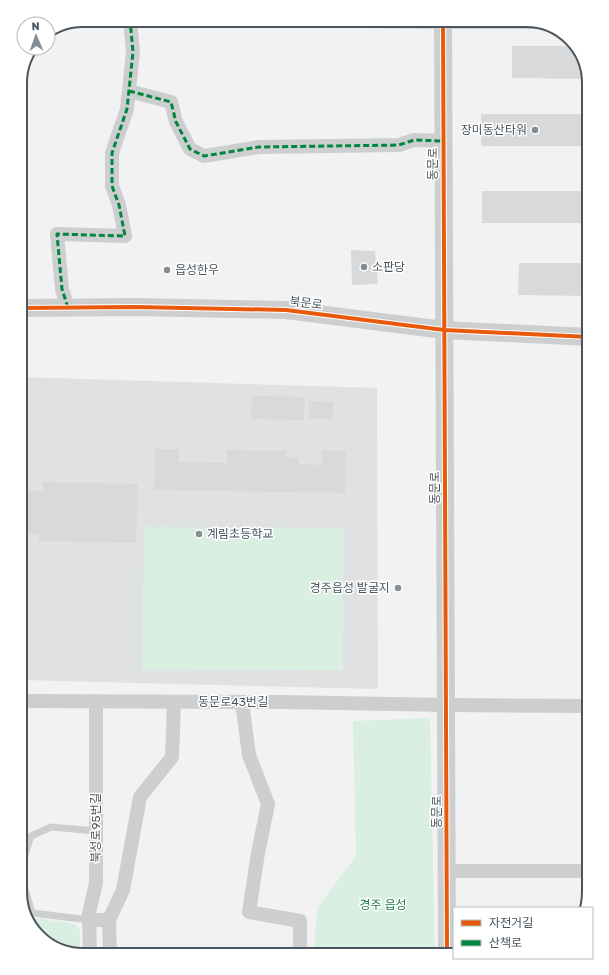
<svg xmlns="http://www.w3.org/2000/svg" width="609" height="975" font-family="Rubik,'Noto Sans KR',sans-serif">
<rect width="100%" height="100%" fill="#f2f2f2"/>
<path fill="#e0e1e2" d="M20 377 377 388 378 689 20 680Z"/>
<path fill="#d9efe1" d="M144 527 344 528 343 670 142 669Z
M430 718 435 955H313L318 907 356 856 353 721Z
M34 918 75 924 80 931V955L48 945 34 929Z"/>
<path fill="#d8d9db" d="M512 46H575L582 55 588 79 512 78Z
M481 114H589V146H481Z
M482 191H589V223H482Z
M351 250 375 251 378 284 352 285Z
M519 263H589V296L518 295Z
M252 396 305 397 304 420 251 419Z
M309 401 333 402V419L309 418Z
M155 449H179V462L227 463V450L286 451 285 457 299 458V464L322 465V450L346 451 345 493 154 490Z
M43 482 138 484 136 543 39 541V534L27 533 28 491H43Z"/>
<g fill="none" stroke-linecap="round" stroke-linejoin="round">
<path stroke="#ccced0" stroke-width="7" d="M20 882H23L32 913 90 920
M23 882 24 858 31 836 51 827 96 831"/>
<path stroke="#ccced0" stroke-width="14" d="M280 20 443 22H535
M129 91 171 102 176 122 190 149 204 156 259 147 399 145 414 140 443 141
M68 308 62 289 57 234 125 236 119 205 112 186V153L127 109 133 52 130 20
M20 701 282 702 446 705 589 706
M242 702 249 755 268 804 258 853 249 912 300 921V955
M447 871H589
M90 920H109L123 890 140 797 172 757 174 702
M109 920 110 955
M90 955 89 913 96 883V701"/>
<path stroke="#ccced0" stroke-width="18" d="M443 20 447 955
M20 308 136 307 286 310 444 330 589 337"/>
<path stroke="#00873e" stroke-width="3" stroke-dasharray="6 3" stroke-linecap="butt" d="M129 91 171 102 176 122 190 149 204 156 259 147 399 145 414 140 443 141
M68 308 62 289 57 234 125 236 119 205 112 186V153L127 109 133 52 130 20"/>
<defs>
<path id="cycleway" d="M443 20 447 955
M20 308 136 307 286 310 444 330 589 337"/>
</defs>
<use href="#cycleway" stroke="#fff" stroke-width="6"/>
<use href="#cycleway" stroke="#e8590c" stroke-width="4"/>
</g>
<g fill="#858c92" stroke="#fff" stroke-width="1.5">
<circle cx="535" cy="130" r="4"/>
<circle cx="364" cy="267" r="4"/>
<circle cx="167" cy="270" r="4"/>
<circle cx="199" cy="534" r="4"/>
<circle cx="398" cy="588" r="4"/>
</g>
<g text-anchor="middle" dominant-baseline="central" stroke-width="3" stroke-linejoin="round" paint-order="stroke">
<g font-size="12" fill="#4a555e" stroke="#fff" text-anchor="start">
<text x="527" y="130" text-anchor="end">장미동산타워</text>
<text x="372" y="267">소판당</text>
<text x="175" y="270">읍성한우</text>
<text x="207" y="534">계림초등학교</text>
<text x="390" y="588" text-anchor="end">경주읍성 발굴지</text>
</g>
<g font-size="12" fill="#4a555e" stroke="#fff">
<text transform="translate(433 164) rotate(-90)">동문로</text>
<text transform="translate(306 303) rotate(7)">북문로</text>
<text transform="translate(435 488) rotate(-90)">동문로</text>
<text x="233" y="702">동문로43번길</text>
<text transform="translate(437 812) rotate(-90)">동문로</text>
<text transform="translate(96 828) rotate(-90)">북성로95번길</text>
</g>
<g font-size="12" fill="#1d7c4a" stroke="#fff">
<text x="383" y="905">경주 읍성</text>
</g>
</g>
<path d="M0 0H609V975H0ZM83 27H526A56 56 0 0 1 582 83V892A56 56 0 0 1 526 948H83A56 56 0 0 1 27 892V83A56 56 0 0 1 83 27Z" fill="#fff" fill-rule="evenodd"/>
<path fill="none" stroke="#4a555e" stroke-width="2" d="M83 27H526A56 56 0 0 1 582 83V892A56 56 0 0 1 526 948H83A56 56 0 0 1 27 892V83A56 56 0 0 1 83 27Z"/>
<rect x="453" y="907" width="140" height="52" fill="#ffffff" stroke="#b7bbbf"/>
<rect x="461" y="920" width="20" height="6" fill="#e8590c" stroke="#b7bbbf"/>
<text x="489" y="927" font-size="12" fill="#4a555e">자전거길</text>
<rect x="461" y="940" width="20" height="6" fill="#00873e" stroke="#b7bbbf"/>
<text x="489" y="947" font-size="12" fill="#4a555e">산책로</text>
<g transform="translate(36 36) rotate(358)"><circle r="19" fill="#ffffff" stroke="#b7bbbf"/>
<path d="M0-3L7 15L0 10L-7 15Z" fill="#858c92"/>
<text y="-6" font-size="11" font-weight="bold" text-anchor="middle" fill="#4a555e">N</text>
</g>
</svg>
